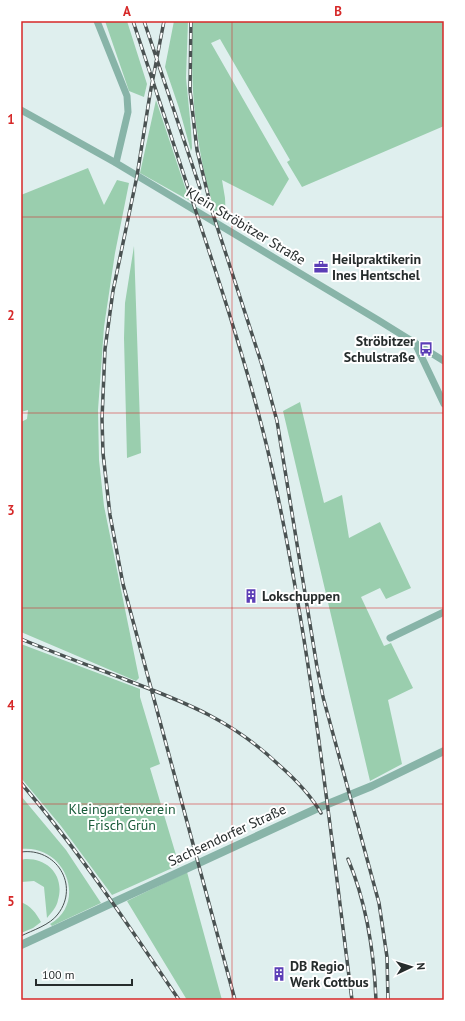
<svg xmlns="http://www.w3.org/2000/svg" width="465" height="1021" font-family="'PT Sans',sans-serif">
<rect width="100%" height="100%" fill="#dfefee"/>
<path fill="#9aceae" d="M105 21H127L147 84 144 97 129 91Z
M174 21H188L186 78 191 129 192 148 191 151 179 108 165 67Z
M193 21H444V126L302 187 287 162 290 160 220 39 211 43 289 179 273 206 222 180 225 198 226 220 217 217C196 158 189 83 193 21Z
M156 100 188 196 190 201 140 173Z
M88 168 104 205 117 180 129 183 115 253 104 327 98 410 99 460 104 506 139 678 136 681 21 632V422L27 419 28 410 21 412V195Z
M134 246 141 453 127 458 124 338 125 303Z
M300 402 324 503 342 495 349 538 380 522 411 588 386 599 380 588 361 597 384 646 391 643 413 688 388 700 402 764 370 781 283 411Z
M21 644 140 689V697L160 764 150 768 179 865 112 895 61 826 21 778Z
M21 796 66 850 101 903 52 926 50 924C88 902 65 844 21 849Z
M25 859C48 858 65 876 58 900 57 907 51 913 47 918L44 887 34 881 21 882V860Z
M187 872 222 1000H187L127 901Z
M21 902C31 906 36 913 41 922L33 928 21 933Z"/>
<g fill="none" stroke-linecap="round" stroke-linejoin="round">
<path stroke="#88b4a8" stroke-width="7" d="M97 21 127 96 128 112 116 163
M21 110 116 163 378 320 444 361
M414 341 444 404
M390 638 444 612"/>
<path stroke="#88b4a8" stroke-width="8" d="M21 945 318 808 372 786 444 751"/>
<path stroke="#4a5252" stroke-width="1" d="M21 852C56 847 80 885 58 914 50 925 33 930 21 936"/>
<defs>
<path id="rail" d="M133 21C157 95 182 168 206 242 230 314 253 386 270 460 310 638 329 820 352 1000
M144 21 200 188
M164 21 150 94 137 176 113 291 105 349 102 419 103 453 110 515 123 584 235 1000
M191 21 190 90 197 150 212 211 262 365 277 421 317 667 323 697 379 903 387 957 388 1000
M21 639C57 654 93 667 129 681 187 703 233 721 279 765 295 779 310 794 321 813
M21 783C79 851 129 926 179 1000
M348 859C367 904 374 951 376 1000"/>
</defs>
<use href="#rail" stroke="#4a5252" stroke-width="3.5"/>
<use href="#rail" stroke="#fff" stroke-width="2" stroke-dasharray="6" stroke-linecap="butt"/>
</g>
<path fill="none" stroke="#d62828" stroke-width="1" stroke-opacity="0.55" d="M232 21V1000M21 217H444M21 413H444M21 608H444M21 804H444"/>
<defs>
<symbol id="office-bare" viewBox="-9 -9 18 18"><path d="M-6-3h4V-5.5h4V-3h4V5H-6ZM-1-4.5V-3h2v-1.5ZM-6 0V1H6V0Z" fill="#5b3eb6" stroke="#fff" stroke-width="2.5" paint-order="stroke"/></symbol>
<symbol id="bus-bare" viewBox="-9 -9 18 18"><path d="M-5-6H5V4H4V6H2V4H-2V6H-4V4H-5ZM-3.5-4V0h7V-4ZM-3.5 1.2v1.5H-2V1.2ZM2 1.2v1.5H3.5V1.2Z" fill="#5b3eb6" stroke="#fff" stroke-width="2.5" paint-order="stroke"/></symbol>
<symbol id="building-bare" viewBox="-9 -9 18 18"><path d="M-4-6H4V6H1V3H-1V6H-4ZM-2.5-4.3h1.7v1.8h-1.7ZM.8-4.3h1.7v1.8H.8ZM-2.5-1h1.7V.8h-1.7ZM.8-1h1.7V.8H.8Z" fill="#5b3eb6" stroke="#fff" stroke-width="2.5" paint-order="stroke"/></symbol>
</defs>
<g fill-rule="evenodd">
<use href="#office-bare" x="311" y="257" width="20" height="20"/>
<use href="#bus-bare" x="416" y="339" width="20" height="20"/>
<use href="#building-bare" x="241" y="586" width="20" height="20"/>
<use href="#building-bare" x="269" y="964" width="20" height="20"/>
</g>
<g text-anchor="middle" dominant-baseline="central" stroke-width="4" stroke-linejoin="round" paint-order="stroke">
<g font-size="14" fill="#262c2c" stroke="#fff">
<text transform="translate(246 226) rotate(31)">Klein Ströbitzer Straße</text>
<text transform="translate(227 835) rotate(-25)">Sachsendorfer Straße</text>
</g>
<g font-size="14" font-weight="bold" fill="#262c2c" stroke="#fff" text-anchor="start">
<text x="332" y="259">Heilpraktikerin<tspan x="332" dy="16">Ines Hentschel</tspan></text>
<text x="415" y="341" text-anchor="end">Ströbitzer<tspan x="415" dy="16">Schulstraße</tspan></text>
<text x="262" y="596">Lokschuppen</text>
<text x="290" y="966">DB Regio<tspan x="290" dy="16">Werk Cottbus</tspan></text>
</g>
<g font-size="14" fill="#195b3a" stroke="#fff">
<text x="122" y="809">Kleingartenverein<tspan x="122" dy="16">Frisch Grün</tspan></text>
</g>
</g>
<rect width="465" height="1021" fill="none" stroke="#ffffff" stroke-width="44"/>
<g transform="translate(411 967) rotate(86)" stroke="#ffffff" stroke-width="3" paint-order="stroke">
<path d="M0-3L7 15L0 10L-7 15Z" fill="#262c2c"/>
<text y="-6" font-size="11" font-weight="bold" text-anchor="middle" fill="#262c2c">N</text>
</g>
<path d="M36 979v6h96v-6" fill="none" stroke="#262c2c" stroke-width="2"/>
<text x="42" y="979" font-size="12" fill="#262c2c" stroke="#ffffff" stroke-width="3" paint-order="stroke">100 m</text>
<rect x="22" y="22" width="421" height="977" fill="none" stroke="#d62828" stroke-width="1.5"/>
<g font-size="13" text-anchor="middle" font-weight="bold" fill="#d62828">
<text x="127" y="16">A</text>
<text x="338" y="16">B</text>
<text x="11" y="124">1</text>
<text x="11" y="320">2</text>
<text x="11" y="515">3</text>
<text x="11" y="710">4</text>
<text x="11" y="906">5</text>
</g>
</svg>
